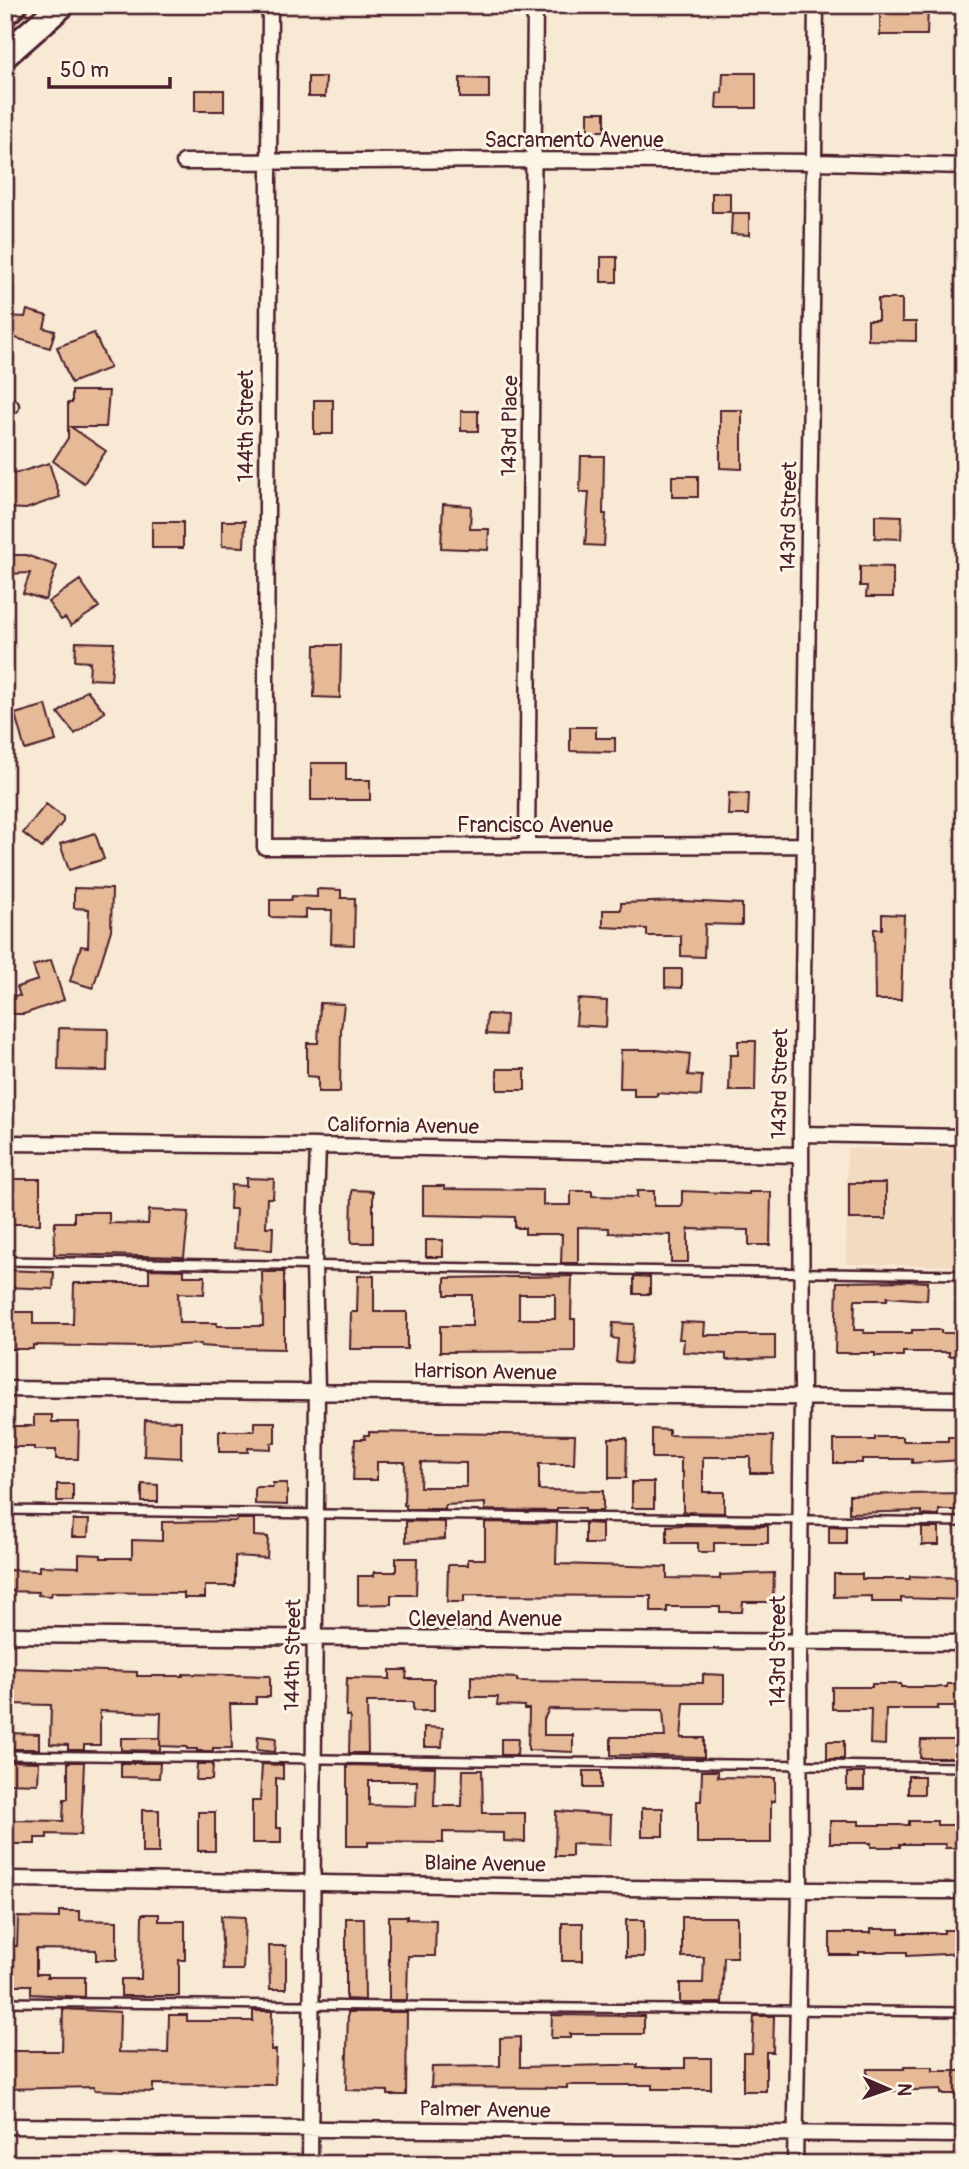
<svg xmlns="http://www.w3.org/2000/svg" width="969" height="2169" font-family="Pangolin,sans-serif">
<rect width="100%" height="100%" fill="#f8e9d5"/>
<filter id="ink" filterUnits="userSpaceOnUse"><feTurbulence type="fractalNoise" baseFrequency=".0143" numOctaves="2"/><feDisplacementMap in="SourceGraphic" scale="14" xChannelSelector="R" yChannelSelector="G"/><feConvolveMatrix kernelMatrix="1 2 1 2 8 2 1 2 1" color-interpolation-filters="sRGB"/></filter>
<g filter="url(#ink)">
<path fill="#f3dbc2" d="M847 1148 964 1149V1266L846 1264Z"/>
<path fill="#e6b997" stroke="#4a1f2b" stroke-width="2" fill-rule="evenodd" d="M906 5H928L927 35H880V11H906Z
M723 73H756V108H716L717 93H722Z
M308 77H326L325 97H308Z
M460 78 489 79V98H460Z
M195 90H224V111H195Z
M588 112H605V131H588Z
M712 193H730V212H712Z
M732 213H749V235L731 234Z
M601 257H617V282H601Z
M878 299H902V322H916V341L868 340V320H878Z
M27 310 47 316 44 328 55 331 50 348 5 335V316L25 317Z
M94 333 110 368 71 383 57 347Z
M72 391H109L106 427H71L106 451 84 483 53 461 68 438V403H72Z
M314 400H333V434H314Z
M720 410H742V469L720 468Z
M461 411H478V431H461Z
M581 456H604L603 514H606L604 546 585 545 589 492H580Z
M49 463 60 497 26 509 5 508V474L17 473Z
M672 476H698V497H672Z
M443 504 471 506 470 529H489L488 550 441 548Z
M875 515 902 516 901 539 875 538Z
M222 521H245L244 547 222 546Z
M152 522H183V548H152Z
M5 555H26L57 566 45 600 23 593 30 573 5 574Z
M860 566 893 567V597H866L867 586H860Z
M80 580 99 607 71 626 65 618 61 620 48 602Z
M76 642 114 643 111 680 89 679 90 662 75 661Z
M315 645H341L340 698 314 697Z
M87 690 105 712 75 734 58 713Z
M46 705 56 741 25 750 15 714Z
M570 727H596V738H615V752L570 751Z
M311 763H346V780H370V800H311Z
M729 793 749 794 748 815H728Z
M46 804 63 817V822L42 848 23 833Z
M95 833 104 859 69 870 60 844Z
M74 888 112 889 111 930 93 988 70 981 81 946 88 947 89 909 74 908Z
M317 889 341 890V898H355L354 945 331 944 332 910H306V918L270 917V900H291L292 896 317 897Z
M682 901 742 904V925L705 924 704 957 681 956V936H647V929L603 927V910H621V903Z
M882 914 904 915 901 1000H875L874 929H882Z
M51 960 64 1000 24 1014H5V995L20 996 17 987 38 980 33 966Z
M665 969H682V988L665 987Z
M578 999 607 1001 606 1027 576 1025Z
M320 1003 344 1004 341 1030 340 1092H318V1077L307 1076V1043H318Z
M487 1014 506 1015 505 1035 486 1034Z
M59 1028 108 1029 107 1071 58 1070Z
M738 1041H756L755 1091H729L730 1055H738Z
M621 1050H657L690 1054 688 1075 702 1076 701 1096 657 1093V1096H634V1088H620Z
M497 1069H525V1090H497Z
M246 1178 274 1179 273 1198H267L266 1227H273L272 1250 234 1248 236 1209H230L231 1185 246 1186Z
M5 1179H40V1224H5Z
M849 1183H886V1219H849Z
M423 1186H444V1189L543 1190V1205H571V1191H592V1196L637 1197V1191H654V1206H682V1191L749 1194V1192H771L770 1245H749V1230L688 1229V1262H671V1235L609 1233V1228L578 1227V1263H561L562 1234H525V1228H515V1217L423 1215Z
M352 1190 373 1191V1243H351Z
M149 1210 189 1212 184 1257 54 1254 55 1222H74V1212H109V1223L148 1224Z
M426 1240H443V1257H426Z
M149 1269 184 1270V1276H205L204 1294 178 1293 179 1323H217V1326H263L262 1272H284V1349L229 1348 201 1346V1344L143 1347 33 1345V1349H10L11 1312H33V1324H73L74 1283H149Z
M5 1270 54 1272 53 1289 5 1287Z
M358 1276H374V1312H407V1349H350L351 1312H357Z
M572 1276 571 1319H575V1351L440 1352V1326H472V1295H445V1278ZM519 1294H555V1319H519Z
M634 1276 650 1277V1294H634Z
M910 1281 928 1282 927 1300 887 1297V1300H855L854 1330H864V1333H912V1330H941V1333H964V1356H949V1352H903V1356H875V1353H835L837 1282Z
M681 1322 705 1323 704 1335H775V1358L726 1360V1354L683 1352 684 1339H679Z
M613 1323 634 1324 631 1363 616 1362 618 1339 612 1338Z
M34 1415H52V1422H79L78 1459H56V1450H34V1447H5V1426H34Z
M145 1420 181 1421V1458L144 1456Z
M254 1422H275V1443H271V1449L248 1448V1452H219V1431H254Z
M652 1429 669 1430V1435L773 1436 772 1473H750V1457H703V1492H724V1513L683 1512V1472H681V1458H652Z
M369 1432 575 1435 574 1464H539V1490L603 1491V1508L602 1511H585V1508H557V1511L485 1510V1503L445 1505V1509H406V1505H404L405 1462H377V1480H353L355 1439H365L364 1435H369ZM421 1462 466 1463V1487H420Z
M875 1437H903V1441H948V1437H964V1460L912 1463V1459H862V1463H834V1440H875Z
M609 1438H627L626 1478H609Z
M632 1482H654V1508H632Z
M273 1483H287V1505L255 1504V1487H273Z
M57 1484H73V1501H57Z
M142 1484 158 1485V1502H142Z
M962 1493V1510H939V1516L922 1515V1511L849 1513V1495Z
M237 1519H254V1536L268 1537 267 1558 235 1556V1586H205V1598H184V1593L52 1592 51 1596 38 1595 39 1592 5 1591 6 1570 39 1571V1566L79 1567V1554L101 1555V1558H132V1540L162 1541V1522L237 1521Z
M73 1520H89L88 1537H72Z
M406 1521 445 1522V1539L406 1542Z
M485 1522 557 1523 556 1564 667 1567V1578L720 1579V1575L774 1573 773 1602H743L742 1612H720V1607H667V1612H651V1596L464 1595V1602H447L448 1565H468V1559H485Z
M585 1523 602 1524V1544H585Z
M683 1525 768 1526V1543H714V1552H698V1543H667V1526Z
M829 1526 846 1527V1544H829Z
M922 1528H939V1545H922Z
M396 1558H417L416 1595H391V1604L358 1605V1576H374V1572H396Z
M834 1574H862V1579H910V1576L964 1578V1600L901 1598V1602H872V1596L834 1597Z
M9 1668 137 1672V1676H183V1674L270 1676V1697H256V1704H230L232 1748H213V1751H197V1749H187V1747L160 1746 161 1713 100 1711V1745H84V1750H68V1745L50 1744 51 1705 9 1704Z
M390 1670H407L406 1679H434V1711H413V1702H367L368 1753H349L350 1716H346L347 1678 390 1679Z
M703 1674 724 1675V1703H684L681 1738H704V1757L611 1755V1737H665L663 1710 549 1709 544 1719V1735H573V1752L528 1750 529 1709H524V1706L497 1705 498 1697H471V1676L517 1678V1681L703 1683Z
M872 1684H901V1687H947V1684H964V1706H938V1709H886L885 1745 870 1744 871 1709H832V1687H872Z
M424 1727 443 1728 442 1747H424Z
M5 1733 39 1734V1749H5Z
M258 1736 276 1738 275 1752 257 1750Z
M121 1738H160V1751L121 1750Z
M501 1739H518L517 1755H501Z
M921 1740H958V1758H920Z
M827 1741H844V1759H827Z
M5 1761 39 1762 38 1784 5 1783Z
M68 1762H84L81 1835 47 1834V1838H35V1844H5V1820L63 1821 64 1799H68Z
M121 1763H160L159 1778 121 1777Z
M197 1764H213L212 1780H196Z
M262 1764 283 1765V1779L276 1778V1828H281V1843H252V1801H260Z
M347 1765 435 1767 434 1806H462L463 1770H482L483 1813H525V1842L504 1841V1833L443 1832V1843L368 1842V1846H347ZM369 1781H417L416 1806 369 1805Z
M584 1771H601V1788H584Z
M702 1771H718V1777L775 1778V1801H771V1843H697V1801H701Z
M847 1773H864V1790H847Z
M908 1776H924V1794H908Z
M642 1808H663V1836H642Z
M142 1810H159V1853H142Z
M556 1811 611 1815 610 1845 572 1844V1856H555Z
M198 1812H215V1851H198Z
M830 1821H859V1825H909V1821H937V1825H964V1848H945V1844H900V1847H871V1843H830Z
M59 1911H80V1920L117 1921V1960H96V1950L36 1949V1974H47V1977H85V1997L31 1994V1985H5V1946H17L18 1917 59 1918Z
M142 1914H159V1921H185V1960H179V1996H121V1979H141Z
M221 1916 245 1917 243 1970H223Z
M389 1916H407V1919L436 1920 435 1956H408L407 2000H389Z
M682 1917H737V1957H724L722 2003H680V1983H703L704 1957H682Z
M346 1918H364L365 2000 346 1999Z
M626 1920H644V1957H626Z
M562 1923H583V1961H562Z
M871 1929H899V1933H944V1930H964V1953L907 1956V1952H859V1955H830V1933H871Z
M269 1946H286V1989H270Z
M63 2009 120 2012 119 2052 168 2053 169 2015H187V2021H253V2011H272L271 2050H276L275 2085 153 2084V2092L94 2090V2087L5 2089V2051H62Z
M348 2012H407L406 2095H388V2091L346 2090Z
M552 2015 644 2016V2034H570V2038H551Z
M754 2016H774L773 2052H766V2091H743V2053H752Z
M520 2037V2067L612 2065H637V2068H685V2058H711V2089H652V2085H567V2088L431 2087 432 2067 500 2066V2038Z
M904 2067H933V2071H964V2094H941V2089L867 2092V2069H904Z"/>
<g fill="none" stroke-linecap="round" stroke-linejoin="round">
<defs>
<path id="service" d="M5 1261 964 1275
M5 1510 964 1522
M5 1755 964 1767
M5 2002 964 2012"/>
<path id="minor" d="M270 5 265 847 804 845
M184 162 534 160 816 162 964 166
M5 406H11
M527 846 535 5
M801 1134 964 1137
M5 1143 318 1146 800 1155
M5 1389 964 1399
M5 1635 964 1643
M5 1879C325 1881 644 1891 964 1891
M5 2126 964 2135
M310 2164 317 1390 314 1264 318 1146
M795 2164 800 1891 799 1642 802 1398 801 1134 816 5"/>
<path id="motorway" d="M5 13 14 5
M5 55 62 5"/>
</defs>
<use href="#service" stroke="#4a1f2b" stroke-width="12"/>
<use href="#minor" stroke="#4a1f2b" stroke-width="19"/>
<use href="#motorway" stroke="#4a1f2b" stroke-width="30"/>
<use href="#service" stroke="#fcf5e5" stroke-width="7"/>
<use href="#minor" stroke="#fcf5e5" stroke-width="14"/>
<use href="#motorway" stroke="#fcf5e5" stroke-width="24"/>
</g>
</g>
<g text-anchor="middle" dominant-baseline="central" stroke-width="6" stroke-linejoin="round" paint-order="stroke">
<g font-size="21" fill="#4a1f2b" stroke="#fcf5e5">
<text x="574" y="140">Sacramento Avenue</text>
<text transform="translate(246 426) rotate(-90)">144th Street</text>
<text transform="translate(510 426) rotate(-89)">143rd Place</text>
<text transform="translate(789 517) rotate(-89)">143rd Street</text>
<text x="535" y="825">Francisco Avenue</text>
<text transform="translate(780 1084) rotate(-89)">143rd Street</text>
<text transform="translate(403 1126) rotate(1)">California Avenue</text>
<text transform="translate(485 1372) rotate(1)">Harrison Avenue</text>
<text x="485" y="1619">Cleveland Avenue</text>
<text transform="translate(778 1651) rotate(-90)">143rd Street</text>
<text transform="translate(293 1655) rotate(-89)">144th Street</text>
<text transform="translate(485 1864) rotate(1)">Blaine Avenue</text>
<text transform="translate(485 2110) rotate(1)">Palmer Avenue</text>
</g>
</g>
<rect width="969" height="2169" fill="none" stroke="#fcf5e5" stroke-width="28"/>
<rect x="14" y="14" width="941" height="2141" fill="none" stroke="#4a1f2b" stroke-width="2.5" filter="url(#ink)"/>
<g transform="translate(888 2089) rotate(92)" stroke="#fcf5e5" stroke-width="5" paint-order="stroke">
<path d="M0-5L12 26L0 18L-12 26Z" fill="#4a1f2b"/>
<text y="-10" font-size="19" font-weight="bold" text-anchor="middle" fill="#4a1f2b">N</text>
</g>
<path d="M49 77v10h121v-10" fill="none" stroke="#4a1f2b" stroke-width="3.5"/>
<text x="60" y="77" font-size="21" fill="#4a1f2b" stroke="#fcf5e5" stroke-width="5" paint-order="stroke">50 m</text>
</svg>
